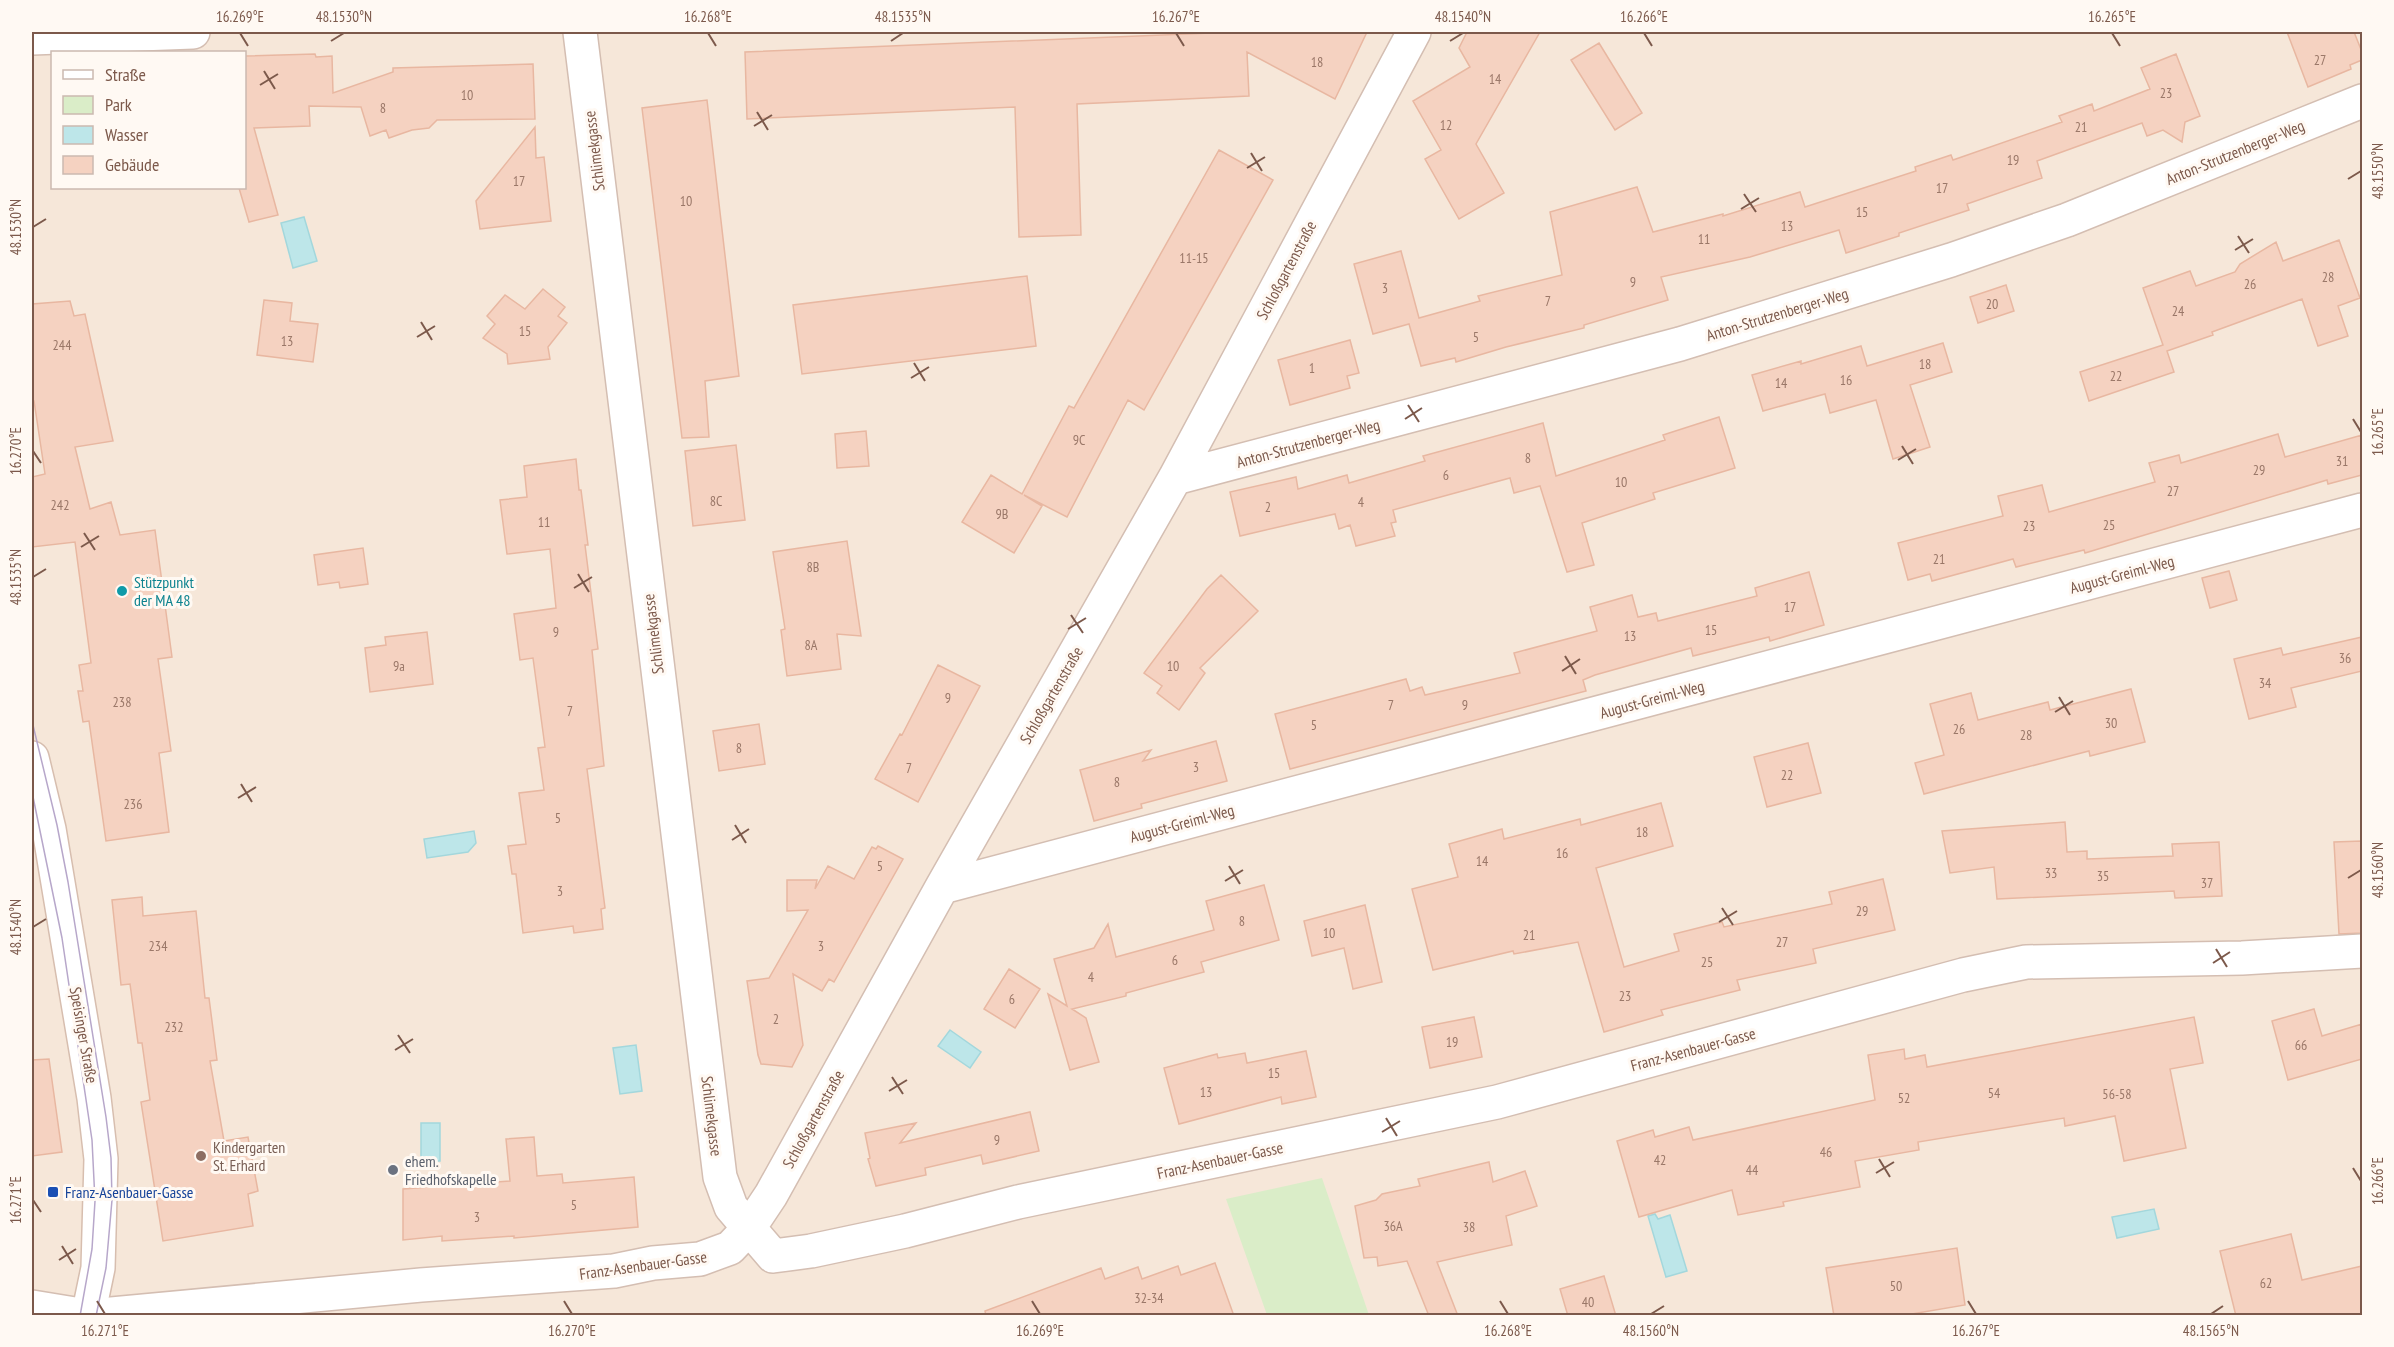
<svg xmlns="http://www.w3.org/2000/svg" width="2394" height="1347" font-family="'PT Sans Narrow',sans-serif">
<rect width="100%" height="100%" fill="#fef5eb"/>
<path fill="#f6e7d9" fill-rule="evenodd" d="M32 32H2362V1315H32ZM52 52H244V188H52Z"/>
<path fill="#daedc8" d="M1322 1178 1369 1315H1267L1226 1199Z"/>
<path fill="#bde6e9" stroke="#a3d7dc" stroke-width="1.5" d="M304 217 317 261 293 268 281 223Z
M474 831 476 843 468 852 427 858 424 839Z
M950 1030 981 1052 970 1068 938 1046Z
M636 1045 642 1091 620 1094 613 1048Z
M421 1123H440V1161H421Z
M2154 1209 2159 1229 2117 1238 2112 1217Z
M1655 1214 1658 1219 1670 1215 1687 1271 1666 1277 1648 1216Z"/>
<path fill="#f5d2c1" stroke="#e8b7a1" stroke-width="1.5" d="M1209 32H1367L1335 99 1247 52 1249 96 1077 104 1081 235 1019 237 1015 107 747 119 745 52 1211 33Z
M1467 32H1540L1476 144 1504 193 1459 219 1425 159 1441 150 1413 101 1470 67 1459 48Z
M2287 32H2354L2362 52V60L2350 65 2351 69 2308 87Z
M1599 43 1642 113 1615 130 1571 60Z
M315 54 316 57 332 56 333 93 393 72V68L533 64 535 119 437 120 429 128 412 130 389 138 386 130 370 136 361 107 309 106 310 126 254 128 278 215 249 222 239 188H244V56Z
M2176 54 2200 116 2185 122 2182 142 2163 130 2147 136 2142 123 2037 161 2042 178 1967 204 1969 210 1899 233V236L1846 253 1839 230 1750 257 1661 277 1668 300 1584 325V328L1506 347 1456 362 1455 358 1421 366 1409 324 1373 334 1354 264 1401 251 1419 318 1480 301 1478 296 1562 275 1550 212 1637 187 1653 232 1723 214V216L1800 192 1805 207 1916 171 1915 167 1951 155 1953 160 2062 122 2059 116 2092 104 2094 111 2150 89 2141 68Z
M707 100 739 376 705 381 709 437 682 438 642 108Z
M535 127 536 158 544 157 551 221 480 229 476 201Z
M1219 150 1273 180 1144 410 1128 400 1067 517 1024 495 1042 506 1014 553 962 522 991 475 1022 494 1069 406 1074 408Z
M2339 240 2360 298 2338 306 2348 336 2318 346 2302 299 2212 332 2213 335 2167 351 2174 372 2089 401 2080 372 2163 345 2143 288 2190 271 2196 286 2235 272 2240 264 2276 242 2283 261Z
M1027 276 1036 346 802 374 793 305Z
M2006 285 2014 311 1978 323 1970 297Z
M543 289 565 307 558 316 567 323 548 347 550 359 508 364 507 354 483 338 495 324 487 316 505 295 525 309Z
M264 300 292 303 290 321 318 324 313 362 257 355Z
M70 301 74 316 85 314 113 441 75 447 90 509 111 502 120 535 155 530 172 657 158 659 171 751 159 753 169 832 106 841 89 721 83 722 78 691H83L79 665 91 663 75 542 32 547V477L45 474 34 401H32V304Z
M1350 340 1359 373 1347 376 1350 388 1290 405 1278 360Z
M1943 343 1952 372 1910 385 1930 447 1893 459 1876 400 1830 413 1825 394 1763 411 1752 375 1801 361V364L1861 346 1867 366Z
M1719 417 1735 468 1653 493 1655 499 1582 523 1594 565 1567 572 1540 486 1514 493 1510 478 1393 510 1396 522 1391 523 1395 536 1356 546 1350 525 1339 529 1335 514 1240 536 1230 492 1296 477 1298 489 1347 475 1349 483 1425 461 1423 456 1543 423 1556 476 1665 440 1663 435Z
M866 431 869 466 837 468 835 434Z
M2278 434 2285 457 2362 435V475L2328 484 2327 480 2085 553 2084 550 2016 567 2013 559 1932 581 1930 574 1908 580 1898 543 2003 516 1998 496 2042 485 2049 512 2155 482 2149 463 2179 455 2181 463Z
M736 445 745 520 693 526 685 451Z
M576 459 579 490H581L588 545H585L598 649 592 650 604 766 587 769 605 908 601 909 603 929 574 933 573 926 523 933 516 874H512L508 846 526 844 519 793 544 790 538 748 545 747 533 658 520 660 514 614 556 608 550 549 507 554 500 500 527 497 524 466Z
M847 541 861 636 837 634 841 669 787 676 781 630 785 629 773 552Z
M363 548 368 584 340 588 339 582 318 585 314 555Z
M2229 571 2237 600 2210 608 2202 578Z
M1809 572 1824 625 1770 641 1769 637 1693 656 1691 648 1595 675 1583 680 1586 691 1290 769 1275 714 1406 679 1410 691 1422 687 1425 695 1520 673 1514 653 1597 631 1590 607 1632 595 1638 617 1656 613 1658 621 1757 596 1755 588Z
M1221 575 1258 611 1200 668 1205 673 1179 710 1157 693 1162 686 1144 673 1207 589Z
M427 632 433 684 370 692 365 648 386 645 385 637Z
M2362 637V671L2291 688 2296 707 2249 719 2234 659 2281 648 2283 655Z
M938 665 980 686 918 802 875 779 900 734 902 735Z
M2131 689 2145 742 2090 756 2089 751 1924 794 1915 763 1944 755 1930 704 1971 693 1978 720 2048 702 2050 710Z
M759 724 765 764 719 771 713 731Z
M1216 741 1227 781 1141 804 1142 808 1094 821 1080 770 1151 750 1143 761Z
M1808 743 1821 793 1767 807 1754 757Z
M1661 803 1673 846 1596 868 1624 967 1679 951 1674 934 1722 922 1724 927 1832 904 1829 892 1883 879 1895 930 1813 949 1816 963 1737 980 1740 990 1661 1010 1663 1015 1604 1032 1578 942 1514 954 1513 951 1433 970 1412 889 1458 877 1449 844 1502 829 1504 839 1580 819 1581 825Z
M2065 822 2067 852 2087 851V859L2173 856 2172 844 2219 842 2222 896 2175 898 2174 891 1997 899 1994 867 1950 873 1942 831Z
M2362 841V933L2339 934 2334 842Z
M878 846 903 859 834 982 829 979 822 991 793 974 803 1045 792 1067 761 1064 758 1055 747 981 769 978 808 910 787 911V880H817L815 889 828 866 854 879 872 847 876 849Z
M1264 885 1279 940 1201 962 1204 972 1126 993V996L1072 1009 1086 1018 1099 1062 1070 1070 1048 994 1067 1006 1054 959 1094 948 1108 924 1116 957 1214 930 1206 901Z
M142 897 143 916 196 911 205 998H209L217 1060 210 1061 224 1141 248 1137 258 1191 248 1194 253 1226 163 1241 141 1102 150 1100 142 1043H138L130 984 121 985 112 900Z
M1365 905 1382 982 1353 989 1344 948 1312 956 1304 921Z
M1009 969 1040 989 1015 1028 984 1009Z
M2314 1009 2322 1036 2362 1024V1059L2288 1080 2272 1021Z
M1474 1017 1482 1057 1430 1068 1422 1027Z
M2194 1017 2203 1063 2170 1069 2186 1148 2124 1161 2115 1116 2065 1126 2064 1118 1918 1142 1919 1150 1855 1161 1860 1187 1783 1202 1784 1206 1738 1215 1732 1190 1639 1217 1617 1141 1653 1130 1655 1137 1689 1127 1693 1140 1875 1100 1868 1055 1904 1049 1905 1059 1925 1055 1927 1067Z
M1306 1051 1316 1097 1282 1104 1281 1097 1179 1124 1164 1068 1217 1054 1218 1058 1245 1053 1247 1063Z
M49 1059 62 1152 32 1156V1060Z
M1030 1112 1039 1151 983 1164 981 1155 925 1168 926 1175 876 1186 868 1159 870 1158 865 1133 916 1123 900 1143Z
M534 1137 537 1176 562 1174 563 1183 634 1177 638 1227 514 1238V1236L442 1241V1236L403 1240V1189L510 1181 506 1139Z
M1489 1162 1493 1182 1525 1171 1537 1206 1506 1216 1512 1245 1437 1262 1458 1316H1429L1407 1261 1378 1266 1377 1257 1364 1258 1355 1206 1376 1200 1382 1194 1420 1186 1418 1179Z
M2291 1234 2302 1280 2362 1266V1316H2236L2220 1251Z
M1957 1248 1965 1305 1900 1316H1834L1826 1268Z
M1215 1263 1234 1316H986L985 1311 1101 1268 1105 1279 1138 1267 1142 1279 1178 1266 1181 1275Z
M1604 1276 1616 1316H1568L1560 1289Z"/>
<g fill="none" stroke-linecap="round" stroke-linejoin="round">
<defs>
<path id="minor" d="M580 32 720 1177 731 1207 773 1256 811 1251 905 1231 1018 1202 1497 1102 1963 975 2026 962 2242 958 2362 951
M32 38 193 32
M1175 478 1680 344 1951 260 2067 220 2362 101
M942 887 2362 510
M32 1307 87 1316
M90 1316 421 1285 614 1271 653 1263 700 1259 730 1248 749 1228 771 1195 942 887 1175 478 1414 32"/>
<path id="secondary" d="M32 758 49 829 94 1098 101 1159 98 1268 88 1316"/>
</defs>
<use href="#minor" stroke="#d4beb2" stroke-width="36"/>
<use href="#secondary" stroke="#d7beaf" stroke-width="36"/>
<use href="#minor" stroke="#fff" stroke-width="33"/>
<use href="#secondary" stroke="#fff" stroke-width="33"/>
<path stroke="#b7a7ca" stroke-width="1.5" d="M32 721 57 825 68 882 106 1117 111 1158 112 1200 106 1268 96 1316
M32 792 62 938 92 1140 95 1201 92 1249 80 1316"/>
</g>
<path fill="none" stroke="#7c594b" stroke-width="2" d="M240 33 248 46M708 33 716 46M1176 33 1184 46M1644 33 1652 46M2112 33 2120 46M331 41 344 33M891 41 903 33M1450 41 1463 33M264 71 275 89M260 85 278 74M757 112 768 130M754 126 772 115M1251 153 1262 171M1247 168 1265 157M2348 179 2361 171M1744 194 1756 212M1741 209 1759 198M33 227 46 219M2238 236 2249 253M2235 250 2253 239M421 322 432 340M417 337 435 326M914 363 925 381M911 378 929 367M1408 405 1419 422M1405 419 1422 408M2353 419 2361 432M1902 446 1913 464M33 451 41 463M1898 460 1916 449M84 533 95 550M81 547 99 536M578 574 589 592M33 577 46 569M574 588 592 577M1071 615 1083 633M1068 629 1086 618M1565 656 1576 674M1562 671 1580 659M2059 697 2070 715M2055 712 2073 701M241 784 252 802M238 798 256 787M735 825 746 843M732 840 749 829M1229 866 1240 884M2348 878 2361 870M1225 881 1243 870M1722 908 1733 925M1719 922 1737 911M33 927 46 919M2216 949 2227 967M2213 963 2230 952M398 1035 410 1053M395 1050 413 1039M892 1077 903 1094M889 1091 907 1080M1386 1118 1397 1136M1382 1132 1400 1121M1879 1159 1890 1177M2353 1168 2361 1181M1876 1173 1894 1162M33 1200 41 1212M62 1246 73 1264M59 1260 76 1249M97 1301 105 1314M564 1301 572 1314M1032 1301 1040 1314M1500 1301 1508 1314M1968 1301 1976 1314M1651 1314 1664 1306M2211 1314 2223 1306"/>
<circle fill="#0f9aa8" stroke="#fff9f3" stroke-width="2" cx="122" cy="591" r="6"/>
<circle fill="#8d6e63" stroke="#fff9f3" stroke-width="2" cx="201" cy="1156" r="6"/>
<circle fill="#6b7280" stroke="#fff9f3" stroke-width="2" cx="393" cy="1170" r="6"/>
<rect fill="#1a4fb4" stroke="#fff9f3" stroke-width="2" x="47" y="1186" width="12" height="12" rx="3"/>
<g text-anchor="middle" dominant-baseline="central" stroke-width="6" stroke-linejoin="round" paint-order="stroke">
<g font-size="14" fill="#9a7768">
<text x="2320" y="60">27</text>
<text x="1317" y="62">18</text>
<text x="1495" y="79">14</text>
<text x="2166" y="93">23</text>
<text x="467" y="95">10</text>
<text x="383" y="108">8</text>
<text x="1446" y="125">12</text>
<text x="2081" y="127">21</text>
<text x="2013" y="160">19</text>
<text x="519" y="181">17</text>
<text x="1942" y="188">17</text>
<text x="686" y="201">10</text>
<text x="1862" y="212">15</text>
<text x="1787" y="226">13</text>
<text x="1704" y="239">11</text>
<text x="1194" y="258">11-15</text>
<text x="2328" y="277">28</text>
<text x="1633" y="282">9</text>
<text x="2250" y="284">26</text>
<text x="1385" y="288">3</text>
<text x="1548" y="301">7</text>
<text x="1992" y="304">20</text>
<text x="2178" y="311">24</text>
<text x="525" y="331">15</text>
<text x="1476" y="337">5</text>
<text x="287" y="341">13</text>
<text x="62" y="345">244</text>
<text x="1925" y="364">18</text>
<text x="1312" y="368">1</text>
<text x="2116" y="376">22</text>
<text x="1846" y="380">16</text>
<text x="1781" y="383">14</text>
<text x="1079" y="440">9C</text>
<text x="1528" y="458">8</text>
<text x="2342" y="461">31</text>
<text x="2259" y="470">29</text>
<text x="1446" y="475">6</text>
<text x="1621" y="482">10</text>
<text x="2173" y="491">27</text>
<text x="716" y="501">8C</text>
<text x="1361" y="502">4</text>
<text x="60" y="505">242</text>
<text x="1268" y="507">2</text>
<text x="1002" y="514">9B</text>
<text x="544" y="522">11</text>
<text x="2109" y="525">25</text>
<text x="2029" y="526">23</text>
<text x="1939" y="559">21</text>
<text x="813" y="567">8B</text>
<text x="1790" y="607">17</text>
<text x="1711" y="630">15</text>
<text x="556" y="632">9</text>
<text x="1630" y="636">13</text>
<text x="811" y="645">8A</text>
<text x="2345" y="658">36</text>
<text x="399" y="666">9a</text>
<text x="1173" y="666">10</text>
<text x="2265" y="683">34</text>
<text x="948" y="698">9</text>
<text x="122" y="702">238</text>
<text x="1391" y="705">7</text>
<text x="1465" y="705">9</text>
<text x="570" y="711">7</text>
<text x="2111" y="723">30</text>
<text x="1314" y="725">5</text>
<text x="1959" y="729">26</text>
<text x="2026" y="735">28</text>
<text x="739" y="748">8</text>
<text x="1196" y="767">3</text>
<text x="909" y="768">7</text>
<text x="1787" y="775">22</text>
<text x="1117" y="782">8</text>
<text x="133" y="804">236</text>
<text x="558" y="818">5</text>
<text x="1642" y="832">18</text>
<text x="1562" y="853">16</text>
<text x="1482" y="861">14</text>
<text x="880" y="866">5</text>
<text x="2051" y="873">33</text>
<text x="2103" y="876">35</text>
<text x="2207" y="883">37</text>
<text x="560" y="891">3</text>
<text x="1862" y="911">29</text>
<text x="1242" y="921">8</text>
<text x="1329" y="933">10</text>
<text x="1529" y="935">21</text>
<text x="1782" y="942">27</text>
<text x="158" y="946">234</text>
<text x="821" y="946">3</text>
<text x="1175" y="960">6</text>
<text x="1707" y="962">25</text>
<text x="1091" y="977">4</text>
<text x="1625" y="996">23</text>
<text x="1012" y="999">6</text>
<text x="776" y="1019">2</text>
<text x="174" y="1027">232</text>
<text x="1452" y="1042">19</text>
<text x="2301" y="1045">66</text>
<text x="1274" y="1073">15</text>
<text x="1206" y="1092">13</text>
<text x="1994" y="1093">54</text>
<text x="2117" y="1094">56-58</text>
<text x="1904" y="1098">52</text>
<text x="997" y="1140">9</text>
<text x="1826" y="1152">46</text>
<text x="1660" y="1160">42</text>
<text x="1752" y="1170">44</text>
<text x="574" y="1205">5</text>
<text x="477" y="1217">3</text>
<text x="1393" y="1226">36A</text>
<text x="1469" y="1227">38</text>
<text x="2266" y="1283">62</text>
<text x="1896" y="1286">50</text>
<text x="1149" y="1298">32-34</text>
<text x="1588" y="1302">40</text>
</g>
<g font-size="16" fill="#7c594b" stroke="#fff9f3">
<text transform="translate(594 151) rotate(-97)">Schlimekgasse</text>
<text transform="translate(2235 152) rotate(-22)">Anton-Strutzenberger-Weg</text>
<text transform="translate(1286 270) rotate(-62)">Schloßgartenstraße</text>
<text transform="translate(1777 314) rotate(-17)">Anton-Strutzenberger-Weg</text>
<text transform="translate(1308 443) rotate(-15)">Anton-Strutzenberger-Weg</text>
<text transform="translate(2122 574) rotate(-15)">August-Greiml-Weg</text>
<text transform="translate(653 634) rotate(-97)">Schlimekgasse</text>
<text transform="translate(1051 695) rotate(-60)">Schloßgartenstraße</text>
<text transform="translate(1652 699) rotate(-15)">August-Greiml-Weg</text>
<text transform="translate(1182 823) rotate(-15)">August-Greiml-Weg</text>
<text transform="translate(84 1035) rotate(80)">Speisinger Straße</text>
<text transform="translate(1693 1049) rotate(-15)">Franz-Asenbauer-Gasse</text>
<text transform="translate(712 1116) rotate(83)">Schlimekgasse</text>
<text transform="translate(813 1119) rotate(-61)">Schloßgartenstraße</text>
<text transform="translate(1220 1160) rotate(-12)">Franz-Asenbauer-Gasse</text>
<text transform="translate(643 1265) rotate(-8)">Franz-Asenbauer-Gasse</text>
</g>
<g font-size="16" fill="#0d838f" stroke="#fff9f3" text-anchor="start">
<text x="134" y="582">Stützpunkt<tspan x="134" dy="18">der MA 48</tspan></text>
</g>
<g font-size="16" fill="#785e54" stroke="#fff9f3" text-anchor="start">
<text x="213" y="1147">Kindergarten<tspan x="213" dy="18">St. Erhard</tspan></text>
</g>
<g font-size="16" fill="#5b616d" stroke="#fff9f3" text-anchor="start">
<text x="405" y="1161">ehem.<tspan x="405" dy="18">Friedhofskapelle</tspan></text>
</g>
<g font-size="16" fill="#164399" stroke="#fff9f3" text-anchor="start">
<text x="65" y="1192">Franz-Asenbauer-Gasse</text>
</g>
</g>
<rect width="2394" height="1347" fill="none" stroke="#fff9f3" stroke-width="66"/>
<rect x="51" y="51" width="195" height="138" fill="#fff9f3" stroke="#cbb9b0" stroke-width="1.5"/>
<rect x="63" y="70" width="30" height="9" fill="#ffffff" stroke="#cbb9b0" stroke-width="1.5"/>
<text x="105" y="81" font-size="18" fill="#7c594b">Straße</text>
<rect x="63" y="96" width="30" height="18" fill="#daedc8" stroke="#cbb9b0" stroke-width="1.5"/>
<text x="105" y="111" font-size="18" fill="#7c594b">Park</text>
<rect x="63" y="126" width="30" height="18" fill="#bde6e9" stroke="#cbb9b0" stroke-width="1.5"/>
<text x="105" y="141" font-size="18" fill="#7c594b">Wasser</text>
<rect x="63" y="156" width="30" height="18" fill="#f5d2c1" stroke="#cbb9b0" stroke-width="1.5"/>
<text x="105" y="171" font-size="18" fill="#7c594b">Gebäude</text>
<rect x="33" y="33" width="2328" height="1281" fill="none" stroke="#7c594b" stroke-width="2"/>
<g font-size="15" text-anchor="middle" fill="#7c594b">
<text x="240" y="22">16.269°E</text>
<text x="344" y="22">48.1530°N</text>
<text x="708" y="22">16.268°E</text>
<text x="903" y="22">48.1535°N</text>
<text x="1176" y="22">16.267°E</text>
<text x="1463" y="22">48.1540°N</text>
<text x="1644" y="22">16.266°E</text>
<text x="2112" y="22">16.265°E</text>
<text transform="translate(2378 171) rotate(-90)" y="5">48.1550°N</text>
<text transform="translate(16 227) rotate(-90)" y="5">48.1530°N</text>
<text transform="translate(2378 432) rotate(-90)" y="5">16.265°E</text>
<text transform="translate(16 451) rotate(-90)" y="5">16.270°E</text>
<text transform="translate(16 577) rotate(-90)" y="5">48.1535°N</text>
<text transform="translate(2378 870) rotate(-90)" y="5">48.1560°N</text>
<text transform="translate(16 927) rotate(-90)" y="5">48.1540°N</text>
<text transform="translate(2378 1181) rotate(-90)" y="5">16.266°E</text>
<text transform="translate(16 1200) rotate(-90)" y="5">16.271°E</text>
<text x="105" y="1336">16.271°E</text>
<text x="572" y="1336">16.270°E</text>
<text x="1040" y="1336">16.269°E</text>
<text x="1508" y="1336">16.268°E</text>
<text x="1651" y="1336">48.1560°N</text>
<text x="1976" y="1336">16.267°E</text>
<text x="2211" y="1336">48.1565°N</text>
</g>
</svg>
